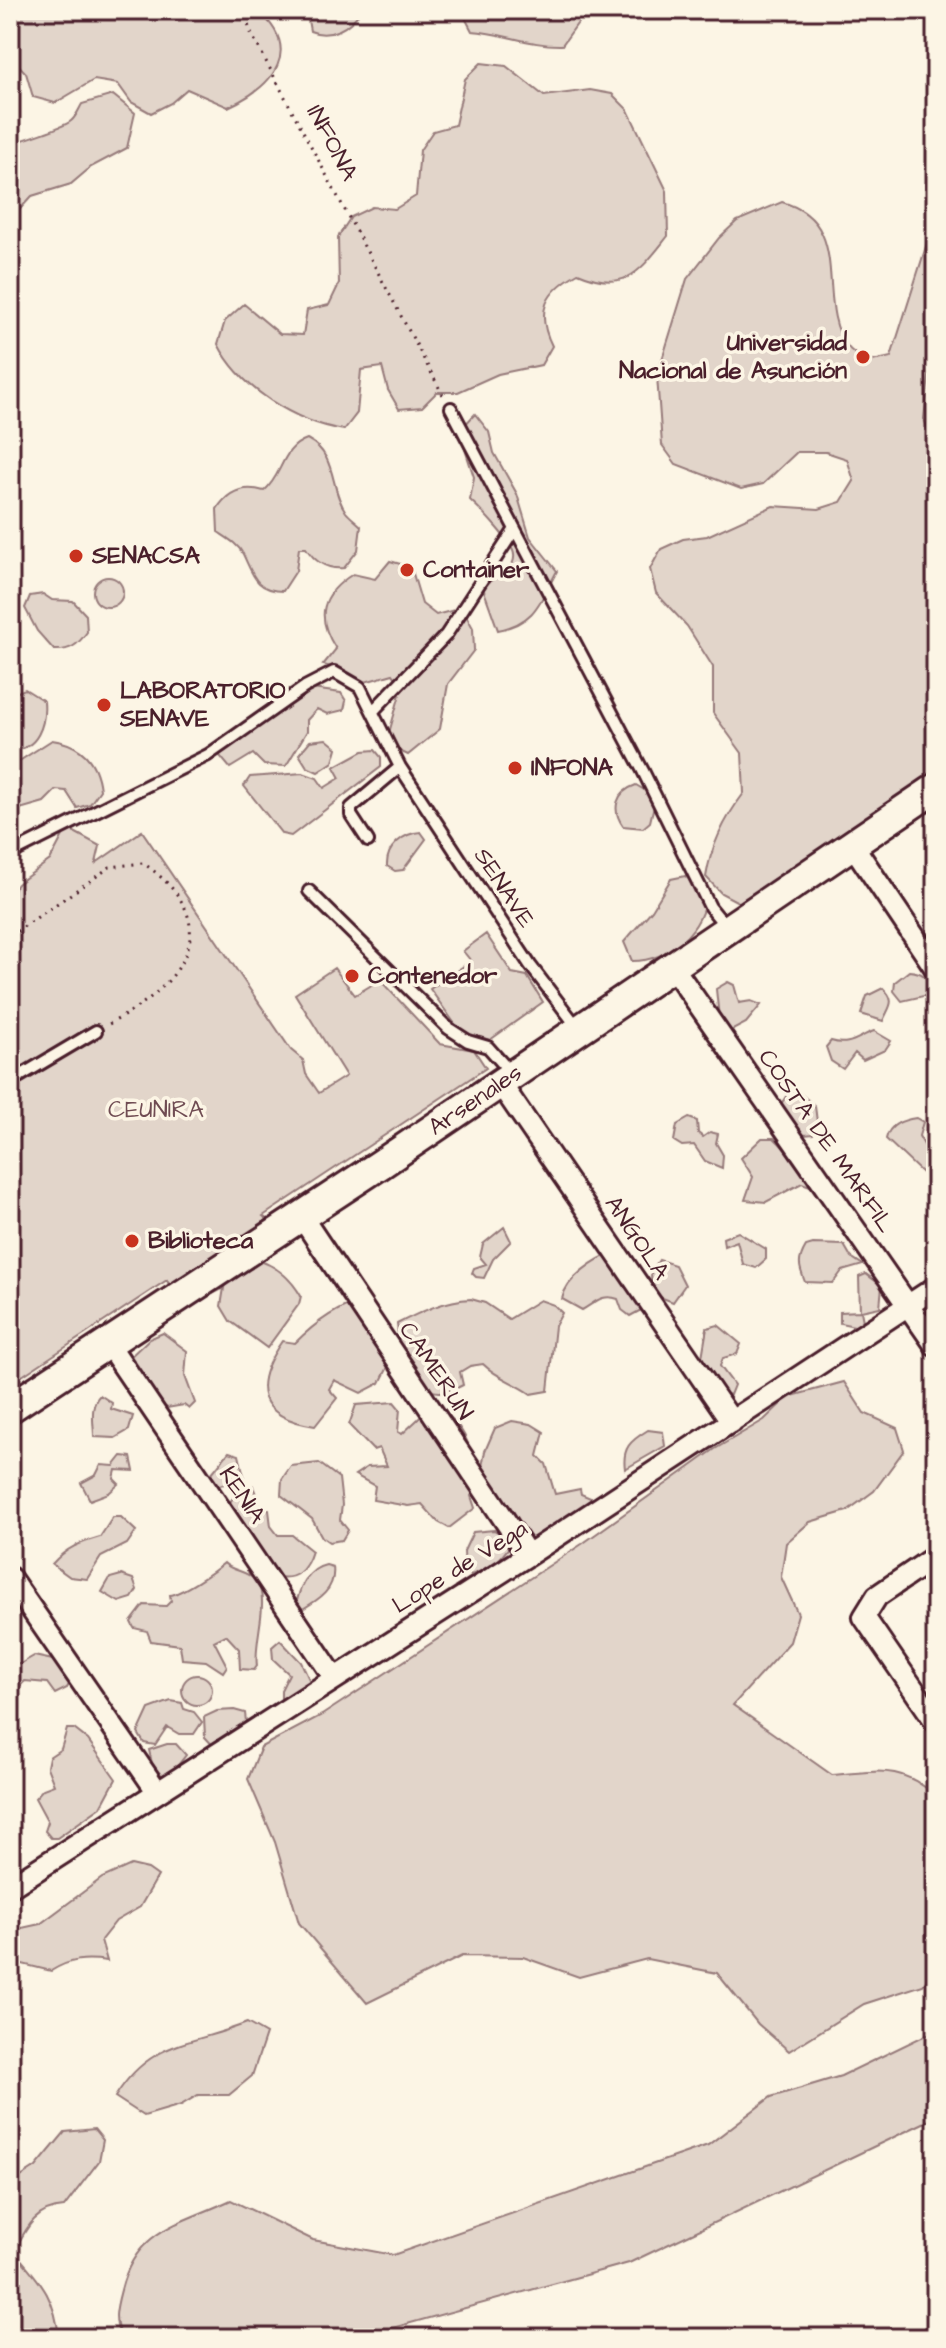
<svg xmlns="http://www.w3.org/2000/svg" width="946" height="2348" font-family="'Architects Daughter',sans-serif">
<rect width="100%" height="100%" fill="#fcf5e5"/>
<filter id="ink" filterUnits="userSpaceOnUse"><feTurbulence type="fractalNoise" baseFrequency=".0125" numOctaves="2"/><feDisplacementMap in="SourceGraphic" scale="16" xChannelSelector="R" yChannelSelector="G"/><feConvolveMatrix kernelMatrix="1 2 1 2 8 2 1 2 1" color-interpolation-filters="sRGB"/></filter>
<g filter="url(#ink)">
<path fill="#e2d5ca" stroke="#967a7a" stroke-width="2" d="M10 10H257C304 50 274 86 228 107L187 89 171 103 151 113 131 102 118 84 94 80 55 103 33 97 26 73 10 56Z
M316 10H361C350 28 330 39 310 31L308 20Z
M461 10H587L562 45C531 46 503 33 472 31Z
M481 63 506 66 544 96 590 90 612 94 628 110 667 191 668 236C640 271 626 294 578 273 545 292 535 311 552 346L541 365 498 374 458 392H437L422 407 399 409 388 390 382 367 361 370 357 413 344 430C295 422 241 389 218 344L225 321 244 304 280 334 303 335 307 310 329 305 339 284 338 237 351 217 372 207 395 209 416 196 420 150 433 131 455 125 465 79Z
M113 95 135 113 127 148 91 167 71 184 32 196 10 220V144C20 141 64 127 71 121 76 117 79 109 82 104Z
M782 202C856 223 813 303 848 347 852 353 862 358 868 362L891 357 936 215V317L924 419 932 440 933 461H936V773L915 785 909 807 742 904 721 893 706 877C711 845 725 818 744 793L742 753 713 713V667L687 626 656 593 650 569 661 549 683 539 707 536 773 506 819 509 841 502 854 481 847 459 826 452H797L763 484 741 489 676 464 662 445 657 376 687 279 719 238 737 221Z
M475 414 489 432 494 453 517 494 530 537 557 571C540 602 535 623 498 630L483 588 500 572 511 568C512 564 515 560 514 555 514 544 480 509 470 500L474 477 459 431Z
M307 439C338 455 329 488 346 512 350 517 356 521 361 526L358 550 344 568C327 570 315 562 306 548H299L296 571 283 591C256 591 253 575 243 554 238 544 227 538 218 532L217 509C228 491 244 485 264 491 283 475 281 448 307 439Z
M390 561 411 567 422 604 436 615 462 608 473 628 474 650 448 684 440 729 408 755 393 748 389 733 402 687 393 674 358 684 340 669 323 665 336 649C315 617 321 594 353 574L375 579Z
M93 592a15 15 0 1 1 30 0a15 15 0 1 1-30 0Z
M43 594 52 600 73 601 86 615 87 632C78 645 70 651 54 650L37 631 25 608 30 596Z
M25 689 44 701C46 724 38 751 10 750V695Z
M312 689 341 693 346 701 344 710 327 714 317 709 307 720V731L286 766 264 765 253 754 230 768 220 756 221 747 292 699Z
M326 739 337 748 333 762 318 772 307 767 299 754 310 741Z
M52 740C81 744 97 761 100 790L90 804 77 808 66 791 56 790 44 802 20 809 10 804V767Z
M375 750 381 757V767L291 836 282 834 244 786 250 777 303 773 317 778 324 788 340 778 334 767 363 751Z
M636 785 656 797 650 822 643 828 623 826C611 809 616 792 636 785Z
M67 828 100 846 96 863 142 831 291 1050 303 1060 306 1074 319 1093 346 1076 295 994 334 968 355 995 380 980 440 1044 474 1050 486 1068 263 1216 275 1226 226 1280 225 1286 235 1273 254 1259C276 1265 290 1277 301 1296L299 1304 267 1348 230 1321 221 1306 224 1288 191 1305 172 1292 167 1280 10 1384V894L17 884 50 860Z
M421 832 426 839 403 870 395 871 387 866C386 847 403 833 421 832Z
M685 876 706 893C704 929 670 961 632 961L624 942 652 910 671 879Z
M486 934 512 973 527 976 543 1002 490 1040 460 1031 430 989 471 961 463 951Z
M909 971C922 972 927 976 931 988L928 995 902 1001 894 991 895 982Z
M728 982 734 985 739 1003 751 1001 761 1005 746 1023 729 1032 720 1028 716 989Z
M883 988C897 1002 889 1006 883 1021L861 1014 867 996Z
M874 1031 891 1041 885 1050 863 1060 855 1053 843 1069 831 1061 826 1047 831 1041C850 1047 857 1037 874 1031Z
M797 1091 815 1106 817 1122 813 1134 804 1135 791 1125 790 1116 781 1104 789 1092Z
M689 1118 697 1121 698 1133 703 1137 710 1132 718 1134 716 1143 723 1155 722 1168 705 1161 694 1145 682 1146 674 1141 677 1125Z
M916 1118 923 1122 919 1136 936 1166V1180L922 1173 886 1139C889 1124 903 1120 916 1118Z
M762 1138H774C791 1153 797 1168 811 1183L810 1186 802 1183 766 1202 745 1200 753 1177 741 1158Z
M504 1227 511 1241 493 1259 484 1278 476 1277 472 1273 474 1268 486 1264 480 1257 483 1244Z
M738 1232 766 1249V1259L756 1268 743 1264 737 1241 724 1246 723 1238Z
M813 1244 844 1245 851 1257 863 1265 842 1271 833 1283 805 1282C799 1267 797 1261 806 1246Z
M615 1252 643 1309 630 1316 622 1310 618 1299C602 1293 595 1303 582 1310L562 1299C566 1278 596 1258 615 1252Z
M659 1260 675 1265 685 1285 673 1302 652 1294 651 1272Z
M866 1274 882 1286 880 1307 861 1311 863 1321 859 1327 840 1323V1312L860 1311 859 1277Z
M471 1299 485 1303 509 1319 540 1300 554 1305 562 1313 555 1326 548 1391 531 1394C515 1382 498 1379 483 1364L470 1366 460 1372 463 1385C417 1410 400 1361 397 1324 420 1312 445 1300 471 1299Z
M363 1300 379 1313 389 1352 388 1367 380 1383 361 1393 334 1380 329 1389 337 1398 315 1426C257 1417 250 1387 282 1341L295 1343C314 1324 336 1307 363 1300Z
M718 1325 741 1344 737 1354 723 1358 720 1366 734 1385 730 1395 721 1392 701 1363 707 1328Z
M163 1333 187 1351 185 1376 195 1403 189 1409 184 1405 167 1408 159 1404 129 1358 149 1339Z
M844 1382 864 1413 897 1428 904 1450 874 1491 847 1511 810 1522 786 1543 781 1577 798 1614 790 1642 733 1705 832 1775C877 1772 899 1763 936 1796V1967L923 1985 864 2004 789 2051 758 2024 717 1973 647 1959 579 1977 523 1957 462 1956 367 2003 299 1923 275 1842 248 1779 261 1747 322 1715 582 1544 715 1449 764 1420 788 1397Z
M100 1395 112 1403 111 1409 133 1416 129 1430 115 1438 94 1437C94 1423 89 1406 100 1395Z
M394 1402 400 1409 398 1432 402 1434 429 1409 436 1408C467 1423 473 1454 478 1486L471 1496 475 1508 449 1528 438 1522 422 1504 408 1506 373 1500 375 1486 355 1475 367 1467 387 1466 379 1448 373 1450 349 1425 356 1405Z
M512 1421 531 1424 544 1432 538 1456 546 1464 555 1494 580 1489 581 1494 593 1499 587 1516 540 1550 524 1538 480 1477 485 1451 495 1428Z
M648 1430 663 1432 665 1446 625 1469C622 1448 630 1441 648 1430Z
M229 1452 239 1455 244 1476 241 1481 213 1486 211 1474Z
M122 1456 131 1457 134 1471 116 1470 114 1479 119 1484 109 1493 90 1500 81 1483 96 1475 101 1465 114 1466Z
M319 1463 339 1478 342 1505 340 1520 348 1530 342 1540 329 1542 322 1537 312 1519 281 1495 282 1479 291 1466Z
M253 1486 261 1508 269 1510 271 1526 278 1535H292L312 1551C306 1571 295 1582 273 1576L226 1508 235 1495Z
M113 1517H121L136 1531 127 1544 101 1557 87 1579 70 1577 52 1564C67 1547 80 1543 100 1537Z
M494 1530 504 1535 511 1545 494 1566 471 1575 465 1570 464 1551 473 1532Z
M224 1563C233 1572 247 1570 256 1581 271 1600 253 1640 257 1666L254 1670 240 1669 239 1649 226 1635 214 1641 227 1666 223 1672 206 1661 182 1659 180 1645 151 1641 147 1631 134 1628 131 1622 144 1605 166 1606 171 1601 170 1595C181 1594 215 1571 224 1563Z
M326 1565 333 1567C336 1590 318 1600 301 1610L296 1606C299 1589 307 1569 326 1565Z
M121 1575 133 1579 137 1590 132 1598 119 1602 102 1592 110 1578Z
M280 1640 301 1662 314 1690 281 1707V1690L289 1674 273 1659 272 1647Z
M34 1656 62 1662 73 1677 67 1688 55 1694 47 1683 25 1681 19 1687 20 1698 10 1707V1664H20Z
M182 1690a15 15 0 1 1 30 0a15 15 0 1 1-30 0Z
M171 1701 182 1703 184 1709 194 1712 202 1722 194 1734H179L167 1727 155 1745 144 1743 138 1733 149 1709Z
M234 1710 245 1713 247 1731 216 1749 205 1737 204 1717 217 1711Z
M67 1729H74L88 1740 116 1779 101 1807 57 1838H51L45 1831 48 1822 35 1798 43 1789 54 1785 47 1767 49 1757 61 1749Z
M167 1744H176L186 1755 167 1779 153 1768 149 1750Z
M131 1865 148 1869 158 1876 140 1907 116 1921 101 1940 107 1961C85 1958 70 1959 51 1971L10 1961V1947L17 1929 40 1924 102 1878Z
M247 2023 266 2034 252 2076 229 2095H198L181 2105 144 2116 115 2097C151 2039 190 2046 247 2023Z
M936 2030V2117L629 2263 356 2338H121C113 2319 116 2309 121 2290 136 2229 178 2225 231 2200L313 2240 393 2255 708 2145 771 2097 841 2076Z
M94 2129 103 2140 99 2161 64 2207C35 2209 27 2227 14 2251 40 2282 55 2296 59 2338H10V2184L36 2167 65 2132Z"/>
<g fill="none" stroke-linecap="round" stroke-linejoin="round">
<defs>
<path id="service" d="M451 408 643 771 710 907 727 928
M374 710 446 635 515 529
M368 841 351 815V808L400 767
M10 854 208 755 305 687 334 672 360 687 400 767 530 965 578 1028
M309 891 448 1028 468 1041 488 1047 511 1073
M10 1082 96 1031"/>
<path id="minor" d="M852 844 936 969
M672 966 936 1346
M500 1083 732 1422
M301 1216 528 1555
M107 1342 334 1677
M936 1556 877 1596 864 1617 936 1722
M10 1578 157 1791
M10 1887 528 1555 936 1287"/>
<g id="secondary">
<path id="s1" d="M10 1408 381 1164 936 788"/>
</g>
</defs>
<use href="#service" stroke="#4a1f2b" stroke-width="16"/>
<use href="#minor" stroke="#4a1f2b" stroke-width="26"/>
<use href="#secondary" stroke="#4a1f2b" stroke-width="34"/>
<path stroke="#4a1f2b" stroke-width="3" stroke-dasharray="2 6" stroke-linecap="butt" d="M243 10 251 33 444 397
M10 936 110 867 143 863C231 924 183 986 107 1025"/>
<use href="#service" stroke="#fcf5e5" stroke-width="10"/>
<use href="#minor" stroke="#fcf5e5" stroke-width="20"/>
<use href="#secondary" stroke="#fcf5e5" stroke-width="28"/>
</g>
</g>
<g fill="#c8321e" stroke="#fcf5e5" stroke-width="3">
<circle cx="863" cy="357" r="8"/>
<circle cx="76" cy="556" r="8"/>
<circle cx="407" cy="570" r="8"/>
<circle cx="104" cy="705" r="8"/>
<circle cx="515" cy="768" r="8"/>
<circle cx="352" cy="976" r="8"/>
<circle cx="132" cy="1241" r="8"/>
</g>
<g text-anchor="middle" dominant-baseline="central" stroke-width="7" stroke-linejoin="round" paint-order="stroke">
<g font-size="24" fill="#4a1f2b" stroke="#fcf5e5">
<text transform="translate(332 143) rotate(62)">INFONA</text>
<text transform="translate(504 888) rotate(57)">SENAVE</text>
<text stroke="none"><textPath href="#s1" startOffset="558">Arsenales</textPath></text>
<text transform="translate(826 1141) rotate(55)">COSTA DE MARFIL</text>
<text transform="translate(637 1238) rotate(56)">ANGOLA</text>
<text transform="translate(436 1371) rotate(56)">CAMERUN</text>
<text transform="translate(242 1495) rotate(56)">KENIA</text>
<text transform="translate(460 1567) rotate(-32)">Lope de Vega</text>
</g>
<g font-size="24" font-weight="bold" fill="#4a1f2b" stroke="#fcf5e5" text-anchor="start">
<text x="847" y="343" text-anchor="end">Universidad<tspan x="847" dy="28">Nacional de Asunción</tspan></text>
<text x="92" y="556">SENACSA</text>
<text x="423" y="570">Container</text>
<text x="120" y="691">LABORATORIO<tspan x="120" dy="28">SENAVE</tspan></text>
<text x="531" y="768">INFONA</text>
<text x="368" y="976">Contenedor</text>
<text x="148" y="1241">Biblioteca</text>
</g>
<g font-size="24" fill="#704c53" stroke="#fcf5e5">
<text x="156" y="1110">CEUNIRA</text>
</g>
</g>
<rect width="946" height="2348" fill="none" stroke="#fcf5e5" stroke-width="40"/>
<rect x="20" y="20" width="906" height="2308" fill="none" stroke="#4a1f2b" stroke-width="3" filter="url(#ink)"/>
</svg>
